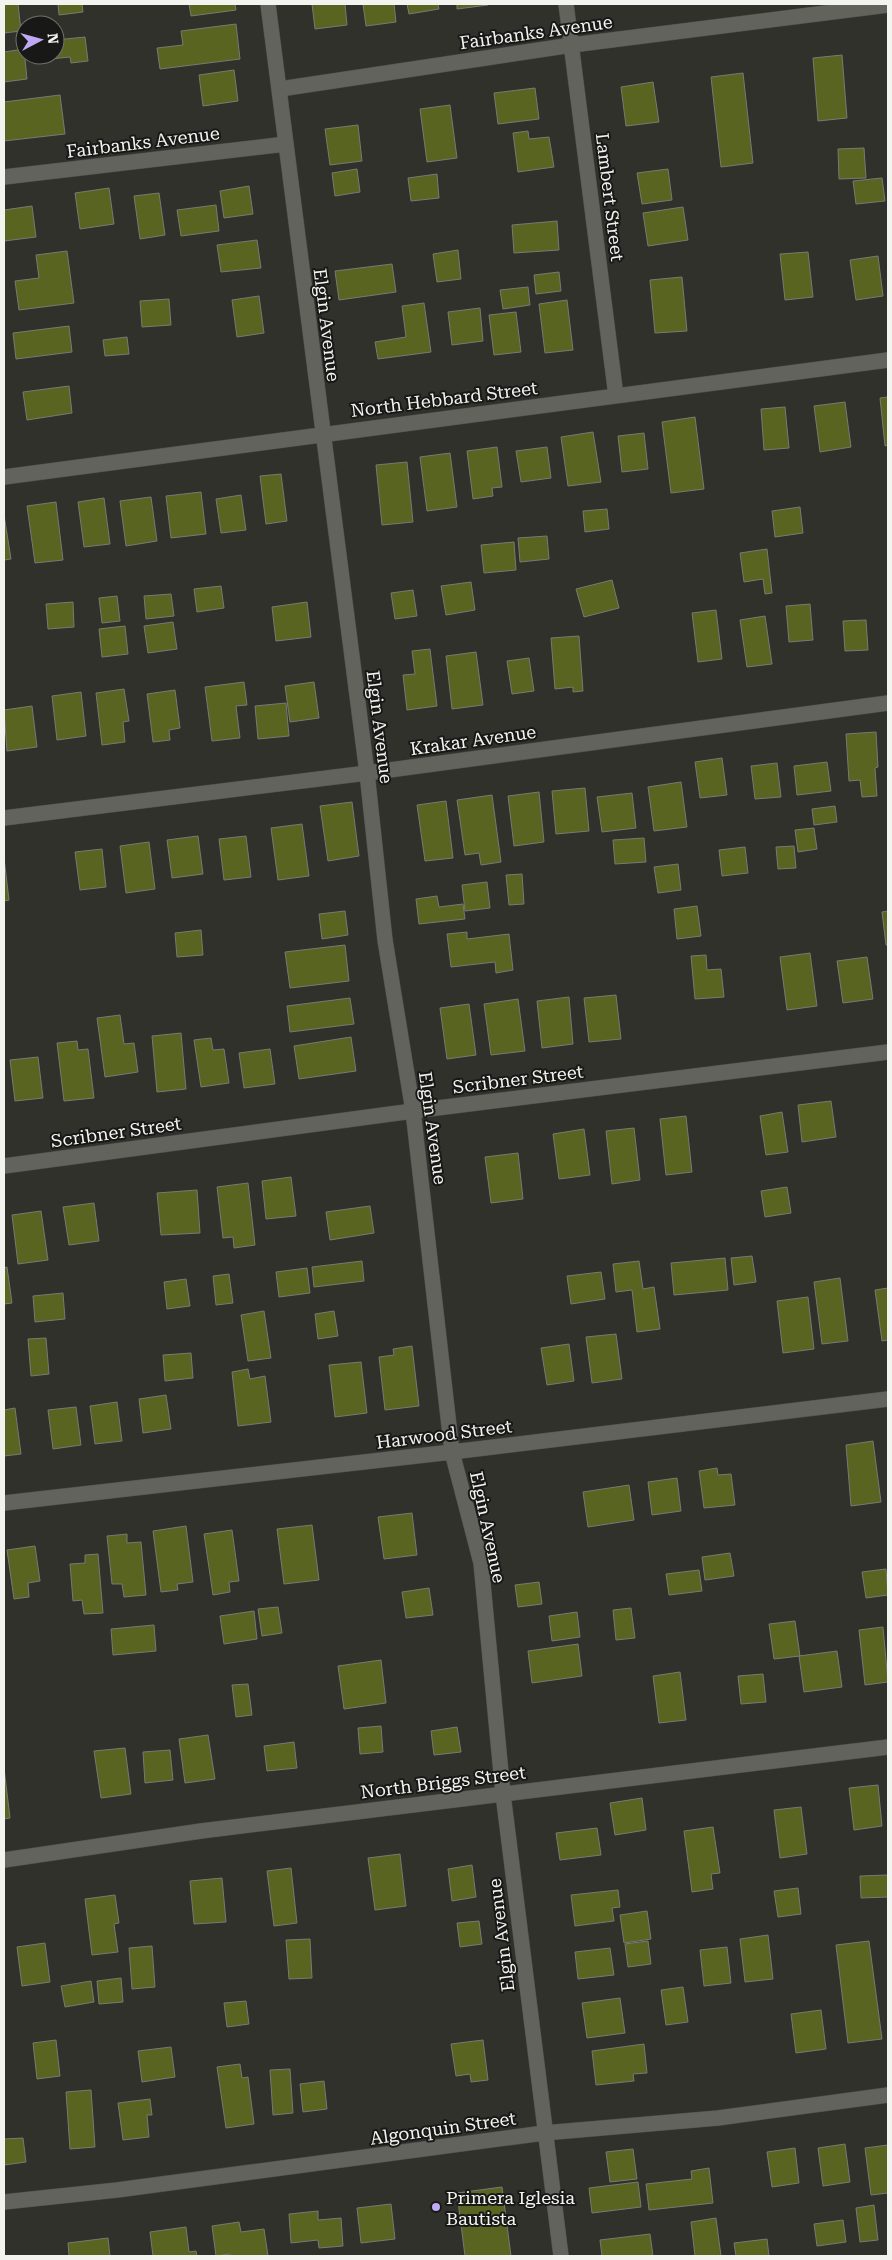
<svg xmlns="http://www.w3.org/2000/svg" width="892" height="2260" font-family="'Roboto Serif',serif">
<rect width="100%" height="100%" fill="#30312b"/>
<path fill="#596421" stroke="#787a73" d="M4 4H18L21 31 4 33Z
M58 4H82L83 12 59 15Z
M189 4H235L236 10 191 16Z
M312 4H345L347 25 315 29Z
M363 4H394L396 22 366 26Z
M407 4H438L439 9 409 14Z
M457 4H488V5L457 9Z
M236 24 240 59 160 69 157 48 183 45 181 31Z
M85 37 88 61 71 63 70 57 41 60 40 55H55V40Z
M24 49 27 79 4 82V52Z
M842 55 847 118 818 121 813 58Z
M234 70 238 101 203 106 199 75Z
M743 73 753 163 721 167 711 77Z
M653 82 659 122 626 126 621 87Z
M535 88 539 119 498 124 494 93Z
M60 95 65 134 4 141V102Z
M450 105 457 158 427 162 420 109Z
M358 125 362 161 330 165 325 129Z
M528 131 529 139 549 137 554 167 518 172 513 133Z
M864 148 866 178 839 179 838 149Z
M357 169 360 192 335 196 332 173Z
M668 169 672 200 642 204 637 173Z
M437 174 439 198 411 201 408 178Z
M882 178 885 201 856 204 853 181Z
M249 186 253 214 224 218 220 191Z
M109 188 114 224 80 229 75 193Z
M159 193 165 235 140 239 134 196Z
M216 205 219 231 181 236 177 210Z
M32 206 36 237 4 241V210Z
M683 207 688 240 648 246 643 213Z
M557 221 559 250 514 253 512 225Z
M257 240 261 268 221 272 217 245Z
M458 250 461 279 437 282 433 254Z
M67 251 74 303 19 310 15 281 39 278 36 255Z
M808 252 813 297 785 300 780 254Z
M878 256 883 296 856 300 850 260Z
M392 264 396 292 339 300 335 271Z
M559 272 561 291 536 294 534 275Z
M682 277 687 331 655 333 650 280Z
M528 287 530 305 503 309 500 290Z
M259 296 264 333 237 337 232 300Z
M169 299 171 325 142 327 140 301Z
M567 300 573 350 545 353 539 304Z
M424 303 431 352 378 359 375 342 406 337 402 306Z
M480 308 483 341 452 345 448 312Z
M516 312 521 352 494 355 489 315Z
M69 326 72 352 16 359 13 333Z
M127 337 129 354 105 356 103 340Z
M69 386 72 413 27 420 23 392Z
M888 397V445L885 446 880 398Z
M845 402 851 447 820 452 814 406Z
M785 407 789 448 764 450 761 409Z
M695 417 704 489 671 493 662 422Z
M593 432 601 482 568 486 561 437Z
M644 433 648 469 622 472 618 436Z
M497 447 502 487 492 488 493 496 473 499 467 451Z
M547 447 551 478 521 482 516 451Z
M450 453 457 507 427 511 420 457Z
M407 462 413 522 382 525 376 465Z
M281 474 287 521 266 524 260 476Z
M201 492 206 534 171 538 166 496Z
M241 495 246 530 221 533 216 499Z
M151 497 157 541 126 546 120 501Z
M104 498 110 544 84 547 78 502Z
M56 502 63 560 35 563 27 506Z
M800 507 803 533 775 537 772 511Z
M607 509 609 529 585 532 583 511Z
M4 515 11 559 4 560Z
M547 536 549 559 520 562 518 538Z
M514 542 516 570 484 573 481 545Z
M767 549 772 593 765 594 763 579 744 582 740 553Z
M612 580 619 608 584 617 576 589Z
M471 582 475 610 446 615 441 586Z
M221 586 224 608 197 612 194 589Z
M413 590 417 616 395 619 391 593Z
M171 594 174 616 146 619 144 596Z
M117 596 120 621 102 623 99 598Z
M73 602 74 627 48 629 46 604Z
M307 602 311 637 276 641 272 607Z
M810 604 813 640 789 642 786 606Z
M716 610 722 659 698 662 692 613Z
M765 616 772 664 747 667 740 620Z
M866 620 868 650 845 651 843 621Z
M173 622 177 649 148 653 144 626Z
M125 626 128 654 102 657 99 629Z
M579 636 583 691 573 692V687L555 689 551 638Z
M430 649 437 706 407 710 403 675 415 674 412 651Z
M476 652 483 705 452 709 446 656Z
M529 658 534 691 512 694 507 661Z
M244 682 247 705 236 706 240 738 212 741 205 687Z
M314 682 319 718 290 722 285 686Z
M124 689 129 721 123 722 125 742 102 745 96 693Z
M175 690 180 728 169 730 170 740 153 742 147 694Z
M81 692 86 736 57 740 52 696Z
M286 703 289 736 258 739 255 706Z
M32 706 37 747 7 751 4 710Z
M876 732 878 767 875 768 877 796 862 797 860 780 849 781 846 734Z
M722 758 727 795 700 798 695 762Z
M827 762 831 791 797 795 794 766Z
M777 763 781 797 755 799 751 766Z
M681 782 687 827 654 831 648 787Z
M585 788 589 831 556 834 552 791Z
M539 792 544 842 514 846 508 796Z
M632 793 636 828 602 832 597 797Z
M492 795 501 862 481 865 479 853 465 855 457 800Z
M446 801 453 858 425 861 417 805Z
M352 802 359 856 328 861 320 806Z
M835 806 837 822 814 825 812 809Z
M302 824 309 876 278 880 271 828Z
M814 828 817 849 798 852 795 830Z
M198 836 203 874 172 878 167 840Z
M246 836 251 877 224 880 219 839Z
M644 838 646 862 615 864 613 840Z
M149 842 155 889 126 893 120 846Z
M794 846 796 868 778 869 776 847Z
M745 847 748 873 722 876 719 850Z
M102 849 106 887 80 890 75 852Z
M4 858 9 900 4 901Z
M678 864 681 890 658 893 654 867Z
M522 874 524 904 509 905 506 875Z
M487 882 490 908 465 911 462 885Z
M437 896 439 907 463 904 465 919 419 924 416 899Z
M697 906 701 936 677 939 674 909Z
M345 911 348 935 322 939 319 914Z
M888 911V945H886L882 912Z
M201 930 203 955 177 957 175 933Z
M467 932V939L509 934 513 970 496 973 495 962 451 967 447 934Z
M345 945 349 981 290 988 285 952Z
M810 953 817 1006 787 1010 780 957Z
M706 955 707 970 721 969 724 997 695 999 691 956Z
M867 957 873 999 843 1003 837 961Z
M616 995 621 1039 589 1042 584 998Z
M569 997 573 1044 542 1048 537 1001Z
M350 998 354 1024 290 1032 287 1006Z
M518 999 525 1051 491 1055 484 1004Z
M469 1004 476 1055 447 1059 440 1008Z
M120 1015 124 1044 134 1043 138 1072 105 1077 97 1018Z
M181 1033 186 1089 157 1092 152 1036Z
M351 1037 356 1071 299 1079 294 1046Z
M211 1038 213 1050 224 1049 229 1083 201 1087 194 1040Z
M77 1041 78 1050 88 1049 94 1098 64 1101 57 1043Z
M270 1049 275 1084 244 1088 239 1053Z
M38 1057 43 1098 15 1101 10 1060Z
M831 1101 836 1137 802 1142 798 1105Z
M782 1112 788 1152 766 1155 760 1116Z
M686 1116 692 1172 666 1175 660 1119Z
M634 1128 640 1180 612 1184 606 1131Z
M584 1129 590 1175 559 1179 553 1134Z
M518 1153 523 1199 491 1203 485 1157Z
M291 1177 296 1216 266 1219 262 1181Z
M248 1183 255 1245 234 1248 233 1237 223 1238 217 1187Z
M787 1187 791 1213 765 1217 761 1191Z
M197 1190 200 1233 161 1235 157 1193Z
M94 1203 99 1241 69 1245 63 1207Z
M370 1206 374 1233 330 1240 326 1212Z
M41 1211 48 1260 18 1264 12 1215Z
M752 1256 756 1282 734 1285 731 1258Z
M725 1258 728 1290 674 1295 671 1263Z
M362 1261 364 1281 314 1287 312 1267Z
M639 1261 643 1289 654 1287 660 1329 637 1332 632 1290 616 1292 613 1264Z
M7 1267 12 1303 4 1304V1268Z
M307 1268 310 1293 279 1297 276 1272Z
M601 1272 605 1299 571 1304 567 1276Z
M229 1274 233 1303 216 1305 213 1276Z
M840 1278 848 1341 822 1344 814 1282Z
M186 1279 190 1306 167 1309 164 1282Z
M888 1288V1340L882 1341 875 1290Z
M63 1293 65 1319 35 1322 33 1296Z
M808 1297 814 1349 783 1353 777 1301Z
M264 1311 271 1358 248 1361 241 1315Z
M334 1311 338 1336 318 1339 315 1314Z
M616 1334 622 1379 592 1383 586 1337Z
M46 1338 49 1374 31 1376 28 1339Z
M569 1344 574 1381 547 1385 541 1348Z
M412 1346 419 1406 385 1410 379 1357 394 1355 393 1349Z
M191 1353 193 1378 165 1381 163 1355Z
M361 1362 367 1413 335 1417 329 1365Z
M248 1369 250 1379 265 1376 271 1422 238 1426 232 1372Z
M166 1395 171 1429 143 1433 139 1399Z
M117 1402 122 1441 95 1444 90 1406Z
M76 1407 81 1445 53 1449 48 1410Z
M15 1408 21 1454 4 1456V1410Z
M873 1441 881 1502 851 1506 846 1445Z
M717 1468 718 1475 731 1474 735 1505 704 1508 699 1471Z
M677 1478 681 1511 652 1515 648 1482Z
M629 1485 634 1520 588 1527 583 1492Z
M412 1513 417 1555 384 1559 378 1517Z
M312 1525 319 1580 284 1584 277 1529Z
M186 1526 193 1582 177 1584 178 1590 161 1592 153 1531Z
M232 1530 239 1581 229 1582 230 1592 213 1595 204 1534Z
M127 1534V1543L141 1542 146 1595 124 1597 122 1584H112L107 1536Z
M35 1546 40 1581 28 1583 29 1597 14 1599 7 1550Z
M730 1553 734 1576 705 1580 702 1557Z
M98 1554 103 1613 84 1614 82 1600 73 1601 70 1564 85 1563V1555Z
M886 1569 888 1595 866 1598 862 1572Z
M699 1570 702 1591 669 1595 666 1574Z
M539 1582 542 1604 518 1607 515 1585Z
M429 1588 433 1615 406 1618 402 1592Z
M278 1607 282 1633 262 1636 258 1609Z
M631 1608 635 1638 616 1640 613 1610Z
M254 1611 257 1639 224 1644 220 1616Z
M577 1612 580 1637 552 1641 549 1616Z
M795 1621 800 1656 774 1659 769 1624Z
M154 1625 156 1651 113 1655 111 1629Z
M883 1627 888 1682 865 1685 859 1630Z
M578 1644 582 1676 532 1683 528 1651Z
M837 1651 842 1687 804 1692 799 1656Z
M381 1660 386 1703 344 1709 338 1666Z
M680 1672 686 1720 659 1723 653 1676Z
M763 1674 766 1702 741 1704 738 1676Z
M248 1684 252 1715 236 1717 232 1685Z
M381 1726 383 1752 360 1754 358 1728Z
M457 1727 461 1752 434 1755 431 1731Z
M208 1735 215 1779 185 1783 179 1739Z
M294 1742 297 1768 267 1771 264 1746Z
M125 1748 131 1794 101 1798 94 1751Z
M170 1750 173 1780 145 1783 143 1752Z
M4 1768 10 1818 4 1819Z
M878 1785 882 1826 854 1830 849 1788Z
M642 1798 646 1830 615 1835 610 1803Z
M801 1807 807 1854 780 1858 774 1810Z
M713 1827 720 1873 711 1874 713 1889 692 1892 684 1831Z
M597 1828 601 1855 560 1860 556 1833Z
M400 1854 406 1906 375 1910 368 1858Z
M472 1865 476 1897 452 1901 448 1869Z
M291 1868 297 1923 274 1926 267 1871Z
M888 1875V1897L861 1898 860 1876Z
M222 1878 226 1922 194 1924 190 1881Z
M798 1888 801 1914 778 1917 774 1891Z
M618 1890 620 1907 612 1908 614 1921 575 1926 571 1895Z
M115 1895 119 1923 114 1924 118 1952 92 1955 85 1899Z
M647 1911 651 1939 624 1943 620 1915Z
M479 1921 482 1944 460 1947 457 1923Z
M768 1935 773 1979 745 1982 740 1939Z
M310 1939 312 1978 289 1979 286 1940Z
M648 1941 651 1964 628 1967 625 1944Z
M869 1941 882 2039 848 2043 836 1945Z
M45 1943 50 1982 22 1986 17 1947Z
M152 1946 155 1987 132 1989 129 1948Z
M727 1947 731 1983 704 1986 700 1950Z
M610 1948 614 1975 578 1979 575 1952Z
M121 1978 123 2002 99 2004 97 1981Z
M91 1981 94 2002 65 2007 61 1986Z
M683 1987 688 2022 666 2025 661 1990Z
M620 1998 625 2033 587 2038 582 2003Z
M246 2001 249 2024 227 2027 224 2003Z
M821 2010 826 2049 796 2053 791 2014Z
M56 2040 60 2076 37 2079 33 2043Z
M483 2040 488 2080 471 2082 470 2074 456 2076 451 2044Z
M644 2044 647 2073 633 2074 634 2081 596 2085 592 2051Z
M171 2047 175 2077 142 2082 138 2051Z
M240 2064 242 2078 248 2077 254 2124 226 2128 217 2067Z
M290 2069 293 2113 273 2115 270 2070Z
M324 2081 327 2109 303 2112 300 2084Z
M91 2090 95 2147 70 2149 66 2092Z
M150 2099 152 2115H147L149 2137 123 2140 118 2103Z
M23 2138 26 2162 4 2165V2139Z
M845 2144 850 2182 823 2186 818 2148Z
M888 2145V2193L871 2195 865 2148Z
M795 2148 799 2183 772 2187 767 2152Z
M633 2149 637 2179 610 2182 606 2152Z
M709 2168 713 2203 649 2210 646 2184 692 2179 691 2171Z
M638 2182 641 2207 592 2213 589 2188Z
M502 2187 511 2256H465L457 2193Z
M391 2204 395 2239 361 2243 357 2208Z
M874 2205 878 2240 860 2242 856 2208Z
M318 2211V2220L341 2218 343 2246 319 2248 318 2240 291 2243 289 2214Z
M716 2218 721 2256H695L691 2222Z
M843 2220 846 2242 817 2246 814 2224Z
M239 2222 241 2232 264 2229 268 2256H231L230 2254 216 2256 212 2226Z
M186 2227 189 2252 196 2251 197 2256H153L150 2232Z
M650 2234 653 2256H602L600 2240Z
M108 2238 110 2256H69L68 2243Z
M767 2239 769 2256H736L734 2243Z"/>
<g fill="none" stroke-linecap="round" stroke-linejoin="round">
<defs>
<path id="minor" d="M268 4 367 773 385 940 413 1111 452 1452 481 1563 503 1794 561 2256
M566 4 616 396
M280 89 572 45 888 5
M4 177 286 144
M4 477 888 360
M4 818 367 773 888 703
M4 1166 413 1111 888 1052
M4 1503 452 1452 888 1399
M4 1860 201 1831 888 1747
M4 2202 117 2190 544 2133 718 2118 888 2095"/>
</defs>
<use href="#minor" stroke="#4d4e49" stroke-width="16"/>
<use href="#minor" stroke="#61635c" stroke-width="15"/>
</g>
<circle fill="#bfa8f4" stroke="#181916" stroke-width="2" cx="436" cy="2207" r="5"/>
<g text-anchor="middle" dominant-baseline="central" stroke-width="4" stroke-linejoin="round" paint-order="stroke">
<g font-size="18" fill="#f3f4f0" stroke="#181916">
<text transform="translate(536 32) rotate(-8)">Fairbanks Avenue</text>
<text transform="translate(143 142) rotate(-7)">Fairbanks Avenue</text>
<text transform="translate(610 197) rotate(83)">Lambert Street</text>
<text transform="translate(327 325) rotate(83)">Elgin Avenue</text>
<text transform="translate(444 399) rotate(-7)">North Hebbard Street</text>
<text transform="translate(380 727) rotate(83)">Elgin Avenue</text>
<text transform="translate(473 740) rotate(-8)">Krakar Avenue</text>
<text transform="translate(518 1079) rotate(-7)">Scribner Street</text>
<text transform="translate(433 1128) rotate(82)">Elgin Avenue</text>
<text transform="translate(116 1132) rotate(-8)">Scribner Street</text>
<text transform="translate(444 1434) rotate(-7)">Harwood Street</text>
<text transform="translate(488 1527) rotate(78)">Elgin Avenue</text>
<text transform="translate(443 1782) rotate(-7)">North Briggs Street</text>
<text transform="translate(501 1935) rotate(-97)">Elgin Avenue</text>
<text transform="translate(443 2128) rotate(-8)">Algonquin Street</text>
</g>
<g font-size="18" fill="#f3f4f0" stroke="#181916" text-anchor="start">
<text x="446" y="2197">Primera Iglesia<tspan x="446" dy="21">Bautista</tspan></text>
</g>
</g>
<rect width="892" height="2260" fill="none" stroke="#f3f4f0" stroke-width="10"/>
<g transform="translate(40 40) rotate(84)"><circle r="24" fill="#181916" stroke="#70716d"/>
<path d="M0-4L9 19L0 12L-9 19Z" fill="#bfa8f4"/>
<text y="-8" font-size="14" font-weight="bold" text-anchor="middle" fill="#f3f4f0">N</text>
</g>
</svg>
